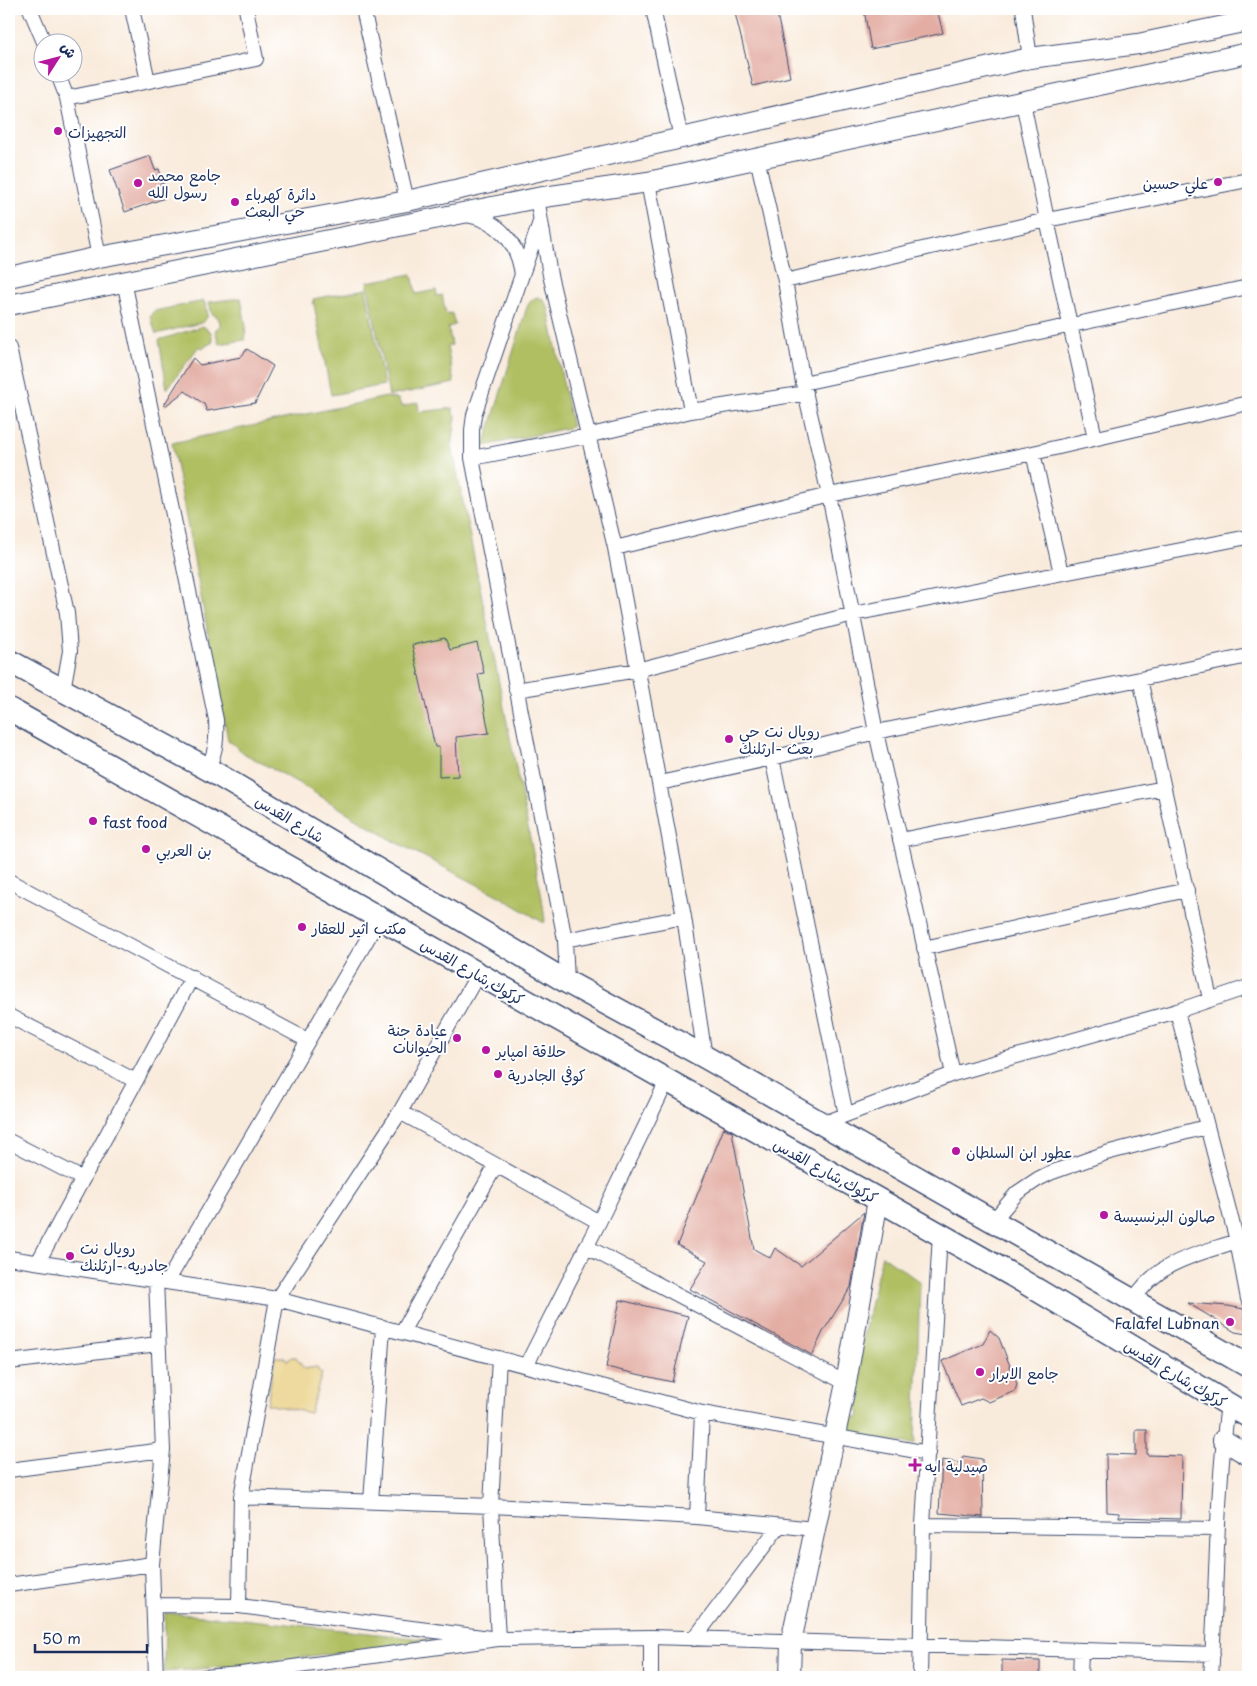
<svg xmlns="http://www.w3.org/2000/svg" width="1257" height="1686" font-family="'Playpen Sans','Playpen Sans Arabic',sans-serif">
<rect width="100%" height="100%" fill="#fff"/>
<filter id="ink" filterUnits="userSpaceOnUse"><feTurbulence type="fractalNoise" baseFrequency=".02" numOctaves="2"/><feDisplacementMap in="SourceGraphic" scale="10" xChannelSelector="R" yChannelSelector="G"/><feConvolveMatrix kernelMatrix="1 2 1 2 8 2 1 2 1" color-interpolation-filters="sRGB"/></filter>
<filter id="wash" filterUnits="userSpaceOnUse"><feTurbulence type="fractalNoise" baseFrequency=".0096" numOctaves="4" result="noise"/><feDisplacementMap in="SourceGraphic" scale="20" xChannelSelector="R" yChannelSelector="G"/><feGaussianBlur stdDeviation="1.12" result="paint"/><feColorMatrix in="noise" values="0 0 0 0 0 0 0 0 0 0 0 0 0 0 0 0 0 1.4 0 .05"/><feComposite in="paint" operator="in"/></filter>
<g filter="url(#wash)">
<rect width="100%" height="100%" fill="#f9ebdc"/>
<path fill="#b0bf62" stroke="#667760" d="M412 274 416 294 436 290 437 296 442 295 446 314 452 313 455 325 448 327 452 345 447 347 454 383 389 396 367 282Z
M366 289 384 385 331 395 313 299Z
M537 297 543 299 548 307 572 427 484 446 527 307 531 300Z
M241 298 246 327 245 340 219 344 215 330 220 326C220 320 218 316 212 314L209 302Z
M204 301 208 315 204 322 156 334 150 316 154 311Z
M203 326 211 332 213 342 202 348 199 346 167 389 159 340Z
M386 397 398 399 402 407 418 402 419 412 453 408V413L456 416 452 447 542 898 545 921 544 923 499 896 392 840 302 785 245 754 228 740 172 443Z
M882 1255 920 1282 915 1443 913 1444 848 1436V1422L854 1417 859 1418 860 1412 855 1410V1406L851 1403 849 1397Z
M165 1613 242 1619 432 1640 243 1665 164 1672Z"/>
<path fill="#eeda9e" stroke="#84847e" d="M275 1357H285V1359L288 1360 292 1357H296L304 1369 317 1367 319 1372 322 1373 310 1413 267 1404Z"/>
<g id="blocks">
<path fill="#e3ada3" d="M734 9H776L790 77 753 86Z
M872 9H937L943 33 871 49 864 10Z
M150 156 155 170 159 169 164 183 160 184 165 198 125 212 110 170Z
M247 349 273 366 255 403 207 411 204 404 185 391 165 406 164 405 193 358 200 365 241 357Z
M445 638 450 650 477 643 484 673 478 674 489 733 456 737 458 776 439 777V747H435L412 645Z
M724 1128 732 1132 754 1249 770 1258 775 1248 801 1266 864 1212 851 1287 823 1332 812 1355 690 1289 707 1261 677 1245Z
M620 1300 688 1316 672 1382 606 1367Z
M1188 1303 1228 1306 1244 1309 1247 1334 1235 1332Z
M990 1330 999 1338 1017 1384 1015 1391 989 1402 981 1398 961 1406 942 1361 983 1344Z
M1136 1430H1147V1455L1182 1456 1181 1519 1119 1517V1513L1107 1512 1106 1454 1136 1455Z
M963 1456 982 1459 983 1517 939 1513 942 1460 961 1463Z
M1002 1660 1040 1661V1677H1002Z"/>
</g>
</g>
<g filter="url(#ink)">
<use href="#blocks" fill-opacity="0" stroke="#3c4b71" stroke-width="1"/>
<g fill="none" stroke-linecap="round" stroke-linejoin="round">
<defs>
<path id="street" d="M30 9 44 42
M132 9 148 81
M363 9 407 201
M653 9 681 138
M1023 9 1030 58
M57 72 67 98 99 257
M67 98 256 59 246 9
M1023 102 1047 220 1095 438
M757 158 785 281 803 383 829 495 876 732 953 1074
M648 182 691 411
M537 198 550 275 615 548 684 917 705 1057
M467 215C499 220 518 243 522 275
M540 222 474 415 472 430V458L565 940 567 982
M124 281 216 720C217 740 216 750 208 769
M785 281 1047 220 1248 180
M9 348 67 613 70 651 63 690
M803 383 1248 287
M1033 453 1061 573
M472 458 587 436 691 411 806 393
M615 548 829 495 1033 453 1248 403
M1140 679 1210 999
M516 690 637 670 853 614 1248 537
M772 758 846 1115
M660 783 772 758 876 732 1140 679 1248 656
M900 840 1164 788
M9 881 307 1040
M565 940 684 917
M924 948 1187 890
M1177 1011 1237 1241 1248 1299
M9 1016 136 1081
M400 1112 599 1222
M822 1124 953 1074 1177 1011 1248 987
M9 1141 83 1179
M993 1221 1017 1193 1038 1179 1050 1173 1106 1153 1206 1127
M587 1247 846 1383
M9 1258 277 1299 702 1413 928 1453
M38 1262 192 977
M156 1280 163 1450 152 1564 156 1677
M167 1282 379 919
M1133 1301C1157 1261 1196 1255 1237 1241
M402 1332 496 1165
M9 1362 158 1344
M526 1366 599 1222 667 1081
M9 1470 163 1450
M241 1497 491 1506 697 1517 814 1529
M371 1502 383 1327
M697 1517 702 1413
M923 1525 1217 1529
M9 1585 152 1564
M154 1605 239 1606 498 1639 651 1637 1213 1654
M239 1606 241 1497 277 1299 400 1112 478 974
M651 1637V1677
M694 1639 779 1526
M204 1677 241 1674 498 1639 491 1506 499 1358
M920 1677 923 1525 940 1234
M1080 1677 1081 1651
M1211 1677C1217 1586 1216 1495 1228 1404"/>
<path id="secondary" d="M9 277 99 257 407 201 1030 58 1138 44 1248 21
M9 305 537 198 648 182 1248 53
M1223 1440 1248 1455
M790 1677 791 1642 846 1383 878 1200"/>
<path id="primary" d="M9 661 208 769 567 982 705 1057 1248 1366
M9 709 1012 1275 1248 1416"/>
</defs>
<use href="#street" stroke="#3c4b71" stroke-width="16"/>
<use href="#secondary" stroke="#3c4b71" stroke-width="22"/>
<use href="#primary" stroke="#3c4b71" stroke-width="25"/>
<use href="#street" stroke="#fff" stroke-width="14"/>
<use href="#secondary" stroke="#fff" stroke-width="20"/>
<use href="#primary" stroke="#fff" stroke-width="22"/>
</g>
</g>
<g fill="#b5179e" stroke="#fff" stroke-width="2">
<circle cx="58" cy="131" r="5"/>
<circle cx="1218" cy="182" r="5"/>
<circle cx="138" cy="183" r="5"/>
<circle cx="235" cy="202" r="5"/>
<circle cx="729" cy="739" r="5"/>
<circle cx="93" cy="821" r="5"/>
<circle cx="146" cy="849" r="5"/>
<circle cx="302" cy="927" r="5"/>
<circle cx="457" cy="1038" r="5"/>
<circle cx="486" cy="1050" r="5"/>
<circle cx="498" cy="1074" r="5"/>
<circle cx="956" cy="1151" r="5"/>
<circle cx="1104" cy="1215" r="5"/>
<circle cx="70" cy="1256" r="5"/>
<circle cx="1230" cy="1322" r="5"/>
<circle cx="980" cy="1372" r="5"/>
<path d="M912.5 1457.5h5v5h5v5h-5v5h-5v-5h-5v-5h5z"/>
</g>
<g text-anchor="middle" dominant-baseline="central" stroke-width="4" stroke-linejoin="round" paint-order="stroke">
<g font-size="15" fill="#1b2f5e" stroke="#fff" text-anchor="start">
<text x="68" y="131">التجهيزات</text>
<text x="148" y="174">جامع محمد<tspan x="148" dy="17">رسول الله</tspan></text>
<text x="1208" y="182" text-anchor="end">علي حسين</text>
<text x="245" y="193">دائرة كهرباء<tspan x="245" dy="17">حي البعث</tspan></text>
<text x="739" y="730">رويال نت حي<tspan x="739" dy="17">بعث -ارثلنك</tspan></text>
<text x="103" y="821">fast food</text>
<text x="156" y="849">بن العربي</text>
<text x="312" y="927">مكتب اثير للعقار</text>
<text x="447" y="1029" text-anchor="end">عيادة جنة<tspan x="447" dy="17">الحيوانات</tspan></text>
<text x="496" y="1050">حلاقة امپاير</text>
<text x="508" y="1074">كوفي الجادرية</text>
<text x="966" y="1151">عطور ابن السلطان</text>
<text x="1114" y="1215">صالون البرنسيسة</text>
<text x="80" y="1247">رويال نت<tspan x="80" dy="17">جادريه -ارثلنك</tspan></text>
<text x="1220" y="1322" text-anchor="end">Falafel Lubnan</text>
<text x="990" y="1372">جامع الابرار</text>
<text x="925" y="1465">صیدلیة ایە</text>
</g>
<g font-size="15" fill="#1b2f5e" stroke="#fff">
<text transform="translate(290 818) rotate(31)">شارع القدس</text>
<text transform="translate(473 971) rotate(30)">كركوك,شارع القدس</text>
<text transform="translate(826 1170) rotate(29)">كركوك,شارع القدس</text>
<text transform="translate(1176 1373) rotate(31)">كركوك,شارع القدس</text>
</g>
</g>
<rect width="1257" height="1686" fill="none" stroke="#fff" stroke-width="30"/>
<g transform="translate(58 58) rotate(54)"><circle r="24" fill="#ffffff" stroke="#a4acbf"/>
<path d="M0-4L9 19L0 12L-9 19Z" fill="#b5179e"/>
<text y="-8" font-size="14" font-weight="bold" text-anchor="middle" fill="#1b2f5e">ش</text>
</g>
<path d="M35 1644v8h112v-8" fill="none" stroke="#1b2f5e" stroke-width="2.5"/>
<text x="42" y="1644" font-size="15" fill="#1b2f5e" stroke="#ffffff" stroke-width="4" paint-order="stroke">50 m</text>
</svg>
